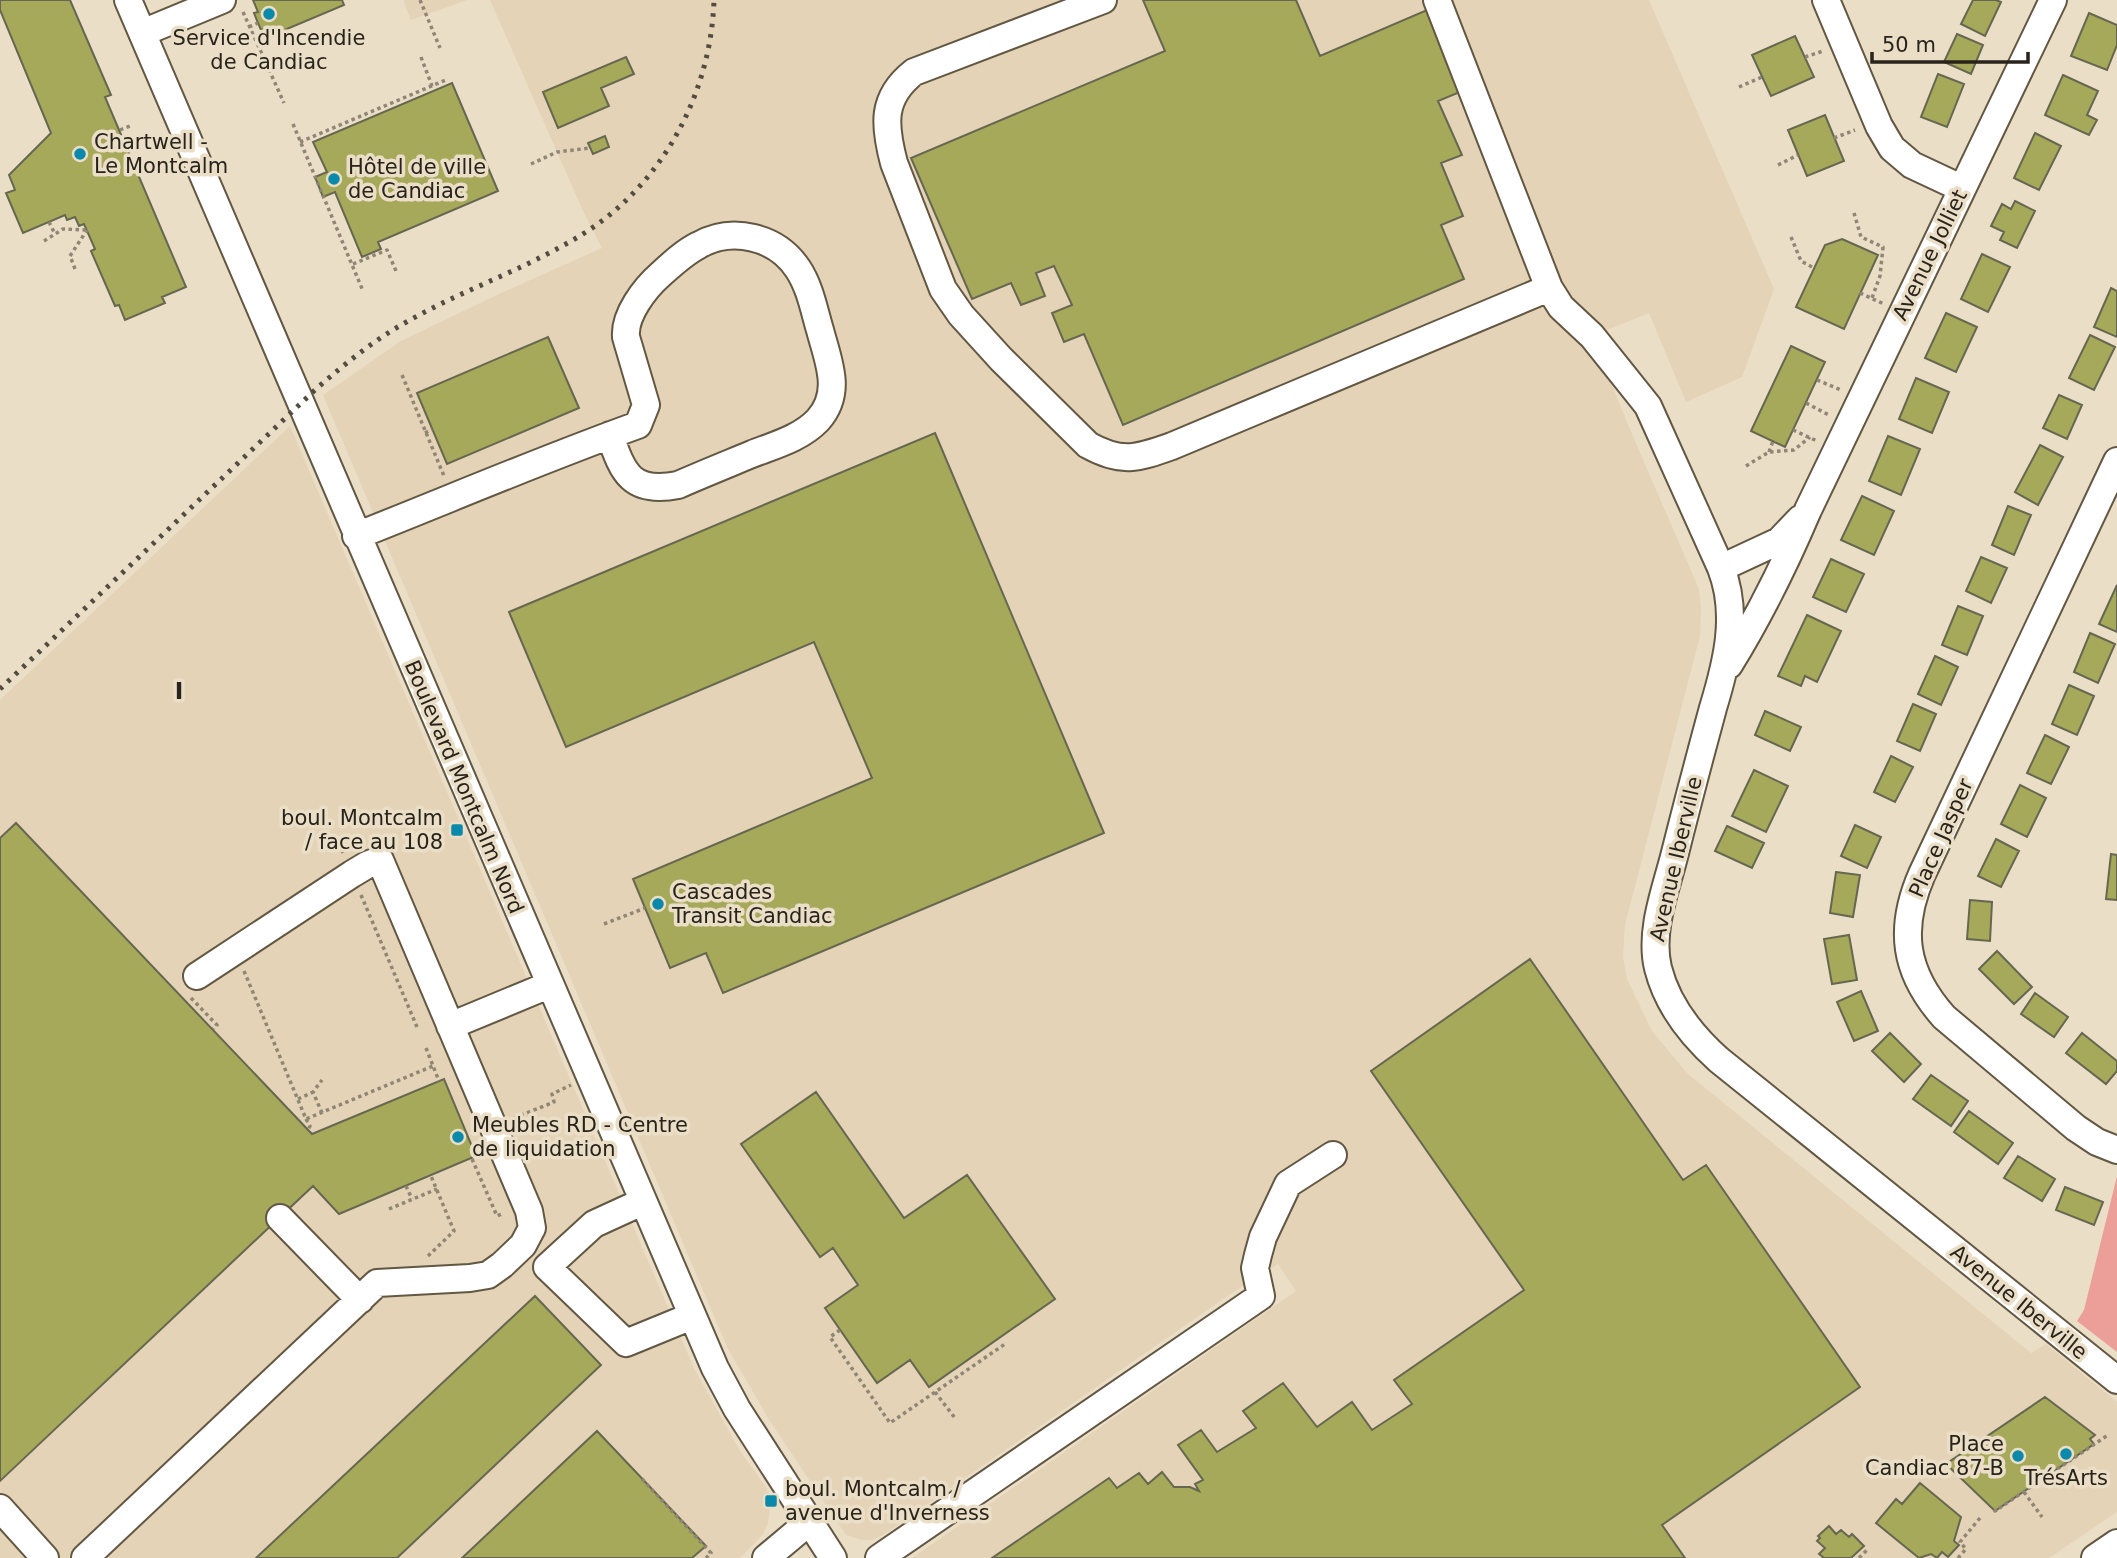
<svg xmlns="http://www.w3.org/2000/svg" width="2117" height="1558" font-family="'DejaVu Sans',sans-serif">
<rect width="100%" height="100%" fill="#ebdec7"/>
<path fill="#e4d3b6" d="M403 0H467L411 20Z
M490 0H1649L1774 289 1742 377 1686 402 1649 313 1592 336 1629 427 1699 589 1701 609 1700 636 1625 925 1623 957 1627 979 1652 1031 1688 1074 2031 1353 2046 1344 2117 1402V1512L2049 1558H912L1296 1291 1278 1264 1229 1295 883 1535 872 1540H861L846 1535 768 1418 728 1349 323 395 401 341 499 294 602 248 583 211Z
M290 426 694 1368 740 1451 766 1487 771 1501 768 1523 763 1534 740 1558H0V700Z"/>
<path fill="#ec9f99" d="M2117 1176V1352L2077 1321 2084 1310Z"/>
<path fill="#a6a85a" stroke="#666751" stroke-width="2" d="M0 0H70L111 95 105 97 186 287 162 297 165 303 125 320 119 305 115 306 91 251 95 249 84 224 79 226 75 217 67 220 65 215 23 233 6 193 15 190 9 175 51 133 0 10Z
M253 0H342L344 5 268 37 264 29 261 30 258 23 254 13 258 12Z
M1143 0H1296L1320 56 1427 10 1460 92 1438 101 1462 155 1441 163 1463 216 1441 225 1464 279 1123 425 1084 334 1064 342 1052 313 1072 305 1054 266 1036 273 1045 296 1021 305 1011 283 972 299 911 158 1165 51Z
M1973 0H1996L2001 2 1985 36 1961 24Z
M2089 13 2117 25V45L2107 70 2071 56Z
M1957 34 1983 45 1971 74 1944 62Z
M1795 36 1814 77 1771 96 1752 55Z
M626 57 634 74 601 88 609 106 558 128 543 92Z
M1938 74 1964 84 1947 127 1921 117Z
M2063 75 2098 91 2087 115 2097 120 2089 135 2045 115Z
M452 83 498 191 378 242 381 249 362 257 335 192 323 197 315 177 327 172 313 142Z
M1825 115 1844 161 1807 176 1788 130Z
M2035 133 2061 146 2039 190 2014 178Z
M605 136 609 147 593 154 588 143Z
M2015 201 2035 211 2017 248 2000 240 2004 232 1991 226 2002 204 2011 209Z
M1842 239 1878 255 1844 329 1796 307 1825 245Z
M1982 254 2010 267 1988 312 1961 299Z
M2111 288 2117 291V337L2094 327Z
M1946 313 1977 327 1956 372 1925 358Z
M2090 335 2115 347 2094 390 2069 378Z
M548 337 579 408 447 464 417 393Z
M1791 346 1825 362 1785 447 1751 431Z
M1916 378 1949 392 1932 433 1899 419Z
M2059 395 2082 405 2067 439 2043 428Z
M935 433 1104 833 723 993 706 953 670 968 633 879 872 778 814 642 566 747 509 612Z
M1888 436 1920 449 1901 495 1869 481Z
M2040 445 2063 457 2038 505 2015 492Z
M1862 496 1894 511 1874 555 1841 540Z
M2008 506 2031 515 2014 555 1992 545Z
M1981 557 2007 568 1991 603 1966 591Z
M1831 559 1864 574 1846 612 1813 597Z
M2117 585V632L2099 624Z
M1958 606 1983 616 1967 655 1942 645Z
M1807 615 1841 631 1817 682 1805 676 1801 686 1778 676Z
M2090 633 2115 644 2098 683 2074 672Z
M1935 656 1958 667 1941 705 1918 694Z
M2069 685 2094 696 2077 735 2052 724Z
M1913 704 1936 714 1920 751 1897 741Z
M1765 711 1801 727 1790 751 1755 735Z
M2045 735 2069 747 2051 784 2027 773Z
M1891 756 1913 767 1895 802 1874 792Z
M1754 770 1788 786 1766 832 1732 816Z
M2020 785 2046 798 2027 837 2001 824Z
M16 823 312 1134 444 1079 476 1156 339 1214 313 1186 0 1481V838Z
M1855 825 1881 837 1867 868 1841 856Z
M1727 826 1764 843 1752 868 1715 851Z
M1996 839 2019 851 2001 887 1978 876Z
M2111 854 2117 855V900L2106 899Z
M1836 872 1860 875 1853 917 1830 913Z
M1970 900 1992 902 1990 941 1967 939Z
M1849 935 1857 980 1832 984 1824 939Z
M1997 951 2032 987 2014 1004 1979 969Z
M1530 959 1683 1180 1706 1165 1860 1387 1662 1525 1685 1558H992L1109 1478 1117 1488 1139 1473 1148 1484 1162 1472 1174 1487H1190L1199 1491 1195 1484 1203 1480 1178 1445 1201 1430 1217 1452 1256 1428 1243 1411 1283 1383 1317 1427 1352 1402 1372 1430 1412 1404 1394 1380 1524 1290 1371 1071Z
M1861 991 1878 1031 1854 1041 1837 1002Z
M2035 993 2068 1017 2054 1037 2021 1014Z
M1890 1033 1921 1064 1904 1082 1872 1051Z
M2082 1033 2117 1061V1071L2106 1084 2066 1053Z
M1931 1075 1968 1101 1951 1126 1913 1099Z
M816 1092 904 1218 967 1175 1055 1299 929 1387 910 1360 877 1383 825 1308 858 1285 833 1248 820 1257 741 1144Z
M1969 1111 2013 1143 1998 1164 1954 1132Z
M2018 1156 2055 1179 2042 1201 2004 1178Z
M2065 1187 2103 1202 2094 1225 2056 1210Z
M535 1296 601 1365 397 1558H256Z
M2045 1397 2095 1435 2090 1439 2094 1444 1995 1511 1946 1464Z
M597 1431 706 1546 692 1558H462Z
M1920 1483 1961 1517 1954 1541 1959 1545 1948 1557 1942 1552 1937 1558 1931 1554 1919 1558 1876 1523 1896 1499 1902 1504Z
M1829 1526 1836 1534 1841 1530 1849 1537 1852 1534 1864 1546 1851 1558H1824L1819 1554 1825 1548 1817 1541 1820 1538 1818 1536Z"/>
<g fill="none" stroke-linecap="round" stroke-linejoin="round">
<defs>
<path id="minor" d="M128 0 715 1368 737 1409 833 1558
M1103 0 914 72C881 98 884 125 894 163L943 289 961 315 1001 359 1088 445C1122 464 1138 458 1172 446L1549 288
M1437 0 1549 288 1561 307 1592 336 1648 406 1721 568C1739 614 1727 662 1713 708 1700 756 1687 805 1675 853 1666 889 1649 931 1658 968 1667 1004 1691 1035 1719 1060L2117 1380
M1826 0 1879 126 1892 148 1912 165 1961 188
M142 33 222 0
M2117 461 1922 874C1898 929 1904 972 1944 1017L2076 1128 2097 1142 2117 1150
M356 536C450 499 543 459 638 425L646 405 626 337C624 315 645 288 661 274 673 263 685 252 699 245 733 226 777 237 798 269 810 287 814 310 820 330 828 361 843 392 818 420 801 438 775 445 752 454 728 464 703 474 678 485 632 494 623 474 610 435
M1721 568 1779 541 1800 519
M1729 665C1760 615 1785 564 1808 510L2053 0
M450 1026 549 985
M642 1202 594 1224 547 1267 626 1343 692 1316
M280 1218 360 1300
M0 1508 45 1558
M85 1558 377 1283 470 1278 488 1275 502 1265 523 1245 532 1228 529 1211 380 860 367 865 352 874 197 976
M766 1558 809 1522
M879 1558 1261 1296 1255 1268 1258 1255 1263 1237 1288 1184 1333 1155
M2095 1558 2117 1543"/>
</defs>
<use href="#minor" stroke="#625743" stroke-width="30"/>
<path stroke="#8f8676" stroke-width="3.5" stroke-dasharray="3.5 3.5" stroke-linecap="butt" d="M420 0 440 48
M243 12 284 103
M249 27 258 23
M421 57 432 86
M1805 57 1823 51
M1739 87 1762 77
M293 124 363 291
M120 130 130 126
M1834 138 1855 130
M300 142 448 79
M531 164 557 152 590 148
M1778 165 1798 155
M1854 213 1861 237 1883 247 1880 276 1872 298
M49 222 55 234
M1791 237 1801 261 1814 268
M44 241 63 229 87 230
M353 264 387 250 396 271
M75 269 70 256 87 230
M1860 293 1884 304
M402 375 444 476
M1817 380 1841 390
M1806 403 1829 415
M1793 430 1817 441
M425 433 432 429
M1769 452 1773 441
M1746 466 1769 452 1794 450 1810 437
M337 839 343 853
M361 895 417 1027
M604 924 645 908
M244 971 306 1119 433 1066
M191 998 217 1025 213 1029
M426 1048 439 1081
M298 1099 313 1092
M322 1113 313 1092 322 1080
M514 1118 554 1102 552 1094 571 1085
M306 1119 310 1126 308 1130
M472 1159 497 1216 504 1213
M406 1186 412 1199
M389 1209 437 1189
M428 1256 454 1231 431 1176
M840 1330 830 1337 890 1423 1005 1344
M935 1392 955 1418
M642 1479 711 1553 706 1558
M2024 1492 2042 1517
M1997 1510 1995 1511 2108 1435
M1859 1558 1867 1550
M1958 1558 1966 1549 1960 1542 1980 1518"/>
<use href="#minor" stroke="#fff" stroke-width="26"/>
<path stroke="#534c41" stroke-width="5" stroke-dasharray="3.5 7" stroke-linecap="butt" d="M0 689 316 389C346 363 375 339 410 320 467 288 531 267 586 232 664 182 711 92 714 0"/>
</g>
<g fill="#0b89ab" stroke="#ebdec7" stroke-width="2.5">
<circle cx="269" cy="14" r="7"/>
<circle cx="80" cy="154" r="7"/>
<circle cx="334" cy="179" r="7"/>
<rect x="450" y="823" width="14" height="14" rx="3.5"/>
<circle cx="658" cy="904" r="7"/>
<circle cx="458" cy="1137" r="7"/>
<circle cx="2066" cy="1454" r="7"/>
<circle cx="2018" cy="1456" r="7"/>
<rect x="764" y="1494" width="14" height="14" rx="3.5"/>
</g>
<g text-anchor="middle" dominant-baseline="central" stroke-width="7" stroke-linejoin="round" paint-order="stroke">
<g font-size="21" fill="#28231b" stroke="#ebdec7" text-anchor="start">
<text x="269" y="38" text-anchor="middle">Service d'Incendie<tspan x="269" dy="24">de Candiac</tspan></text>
<text x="94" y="142">Chartwell -<tspan x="94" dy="24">Le Montcalm</tspan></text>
<text x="348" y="167">Hôtel de ville<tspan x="348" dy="24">de Candiac</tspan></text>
<text x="443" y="818" text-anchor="end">boul. Montcalm<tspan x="443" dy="24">/ face au 108</tspan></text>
<text x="672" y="892">Cascades<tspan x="672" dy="24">Transit Candiac</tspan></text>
<text x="472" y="1125">Meubles RD - Centre<tspan x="472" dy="24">de liquidation</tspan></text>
<text x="2004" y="1444" text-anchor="end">Place<tspan x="2004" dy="24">Candiac 87-B</tspan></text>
<text x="2066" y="1478" text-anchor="middle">TrésArts</text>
<text x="785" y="1489">boul. Montcalm /<tspan x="785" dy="24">avenue d'Inverness</tspan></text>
</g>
<g font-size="21" fill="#28231b" stroke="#ebdec7">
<text transform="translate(1930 255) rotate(-64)">Avenue Jolliet</text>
<text transform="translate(464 787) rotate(67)">Boulevard Montcalm Nord</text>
<text transform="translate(1941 838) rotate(-66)">Place Jasper</text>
<text transform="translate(1676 859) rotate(-77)">Avenue Iberville</text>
<text transform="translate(2019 1302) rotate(39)">Avenue Iberville</text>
</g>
<g font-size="23" font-weight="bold" fill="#28231b" stroke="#ebdec7">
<text x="179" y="691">I</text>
</g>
</g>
<path d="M1872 52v10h156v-10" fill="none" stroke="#28231b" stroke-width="3.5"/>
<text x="1882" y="52" font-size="21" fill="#28231b" stroke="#ebdec7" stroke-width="5" paint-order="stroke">50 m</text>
</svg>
